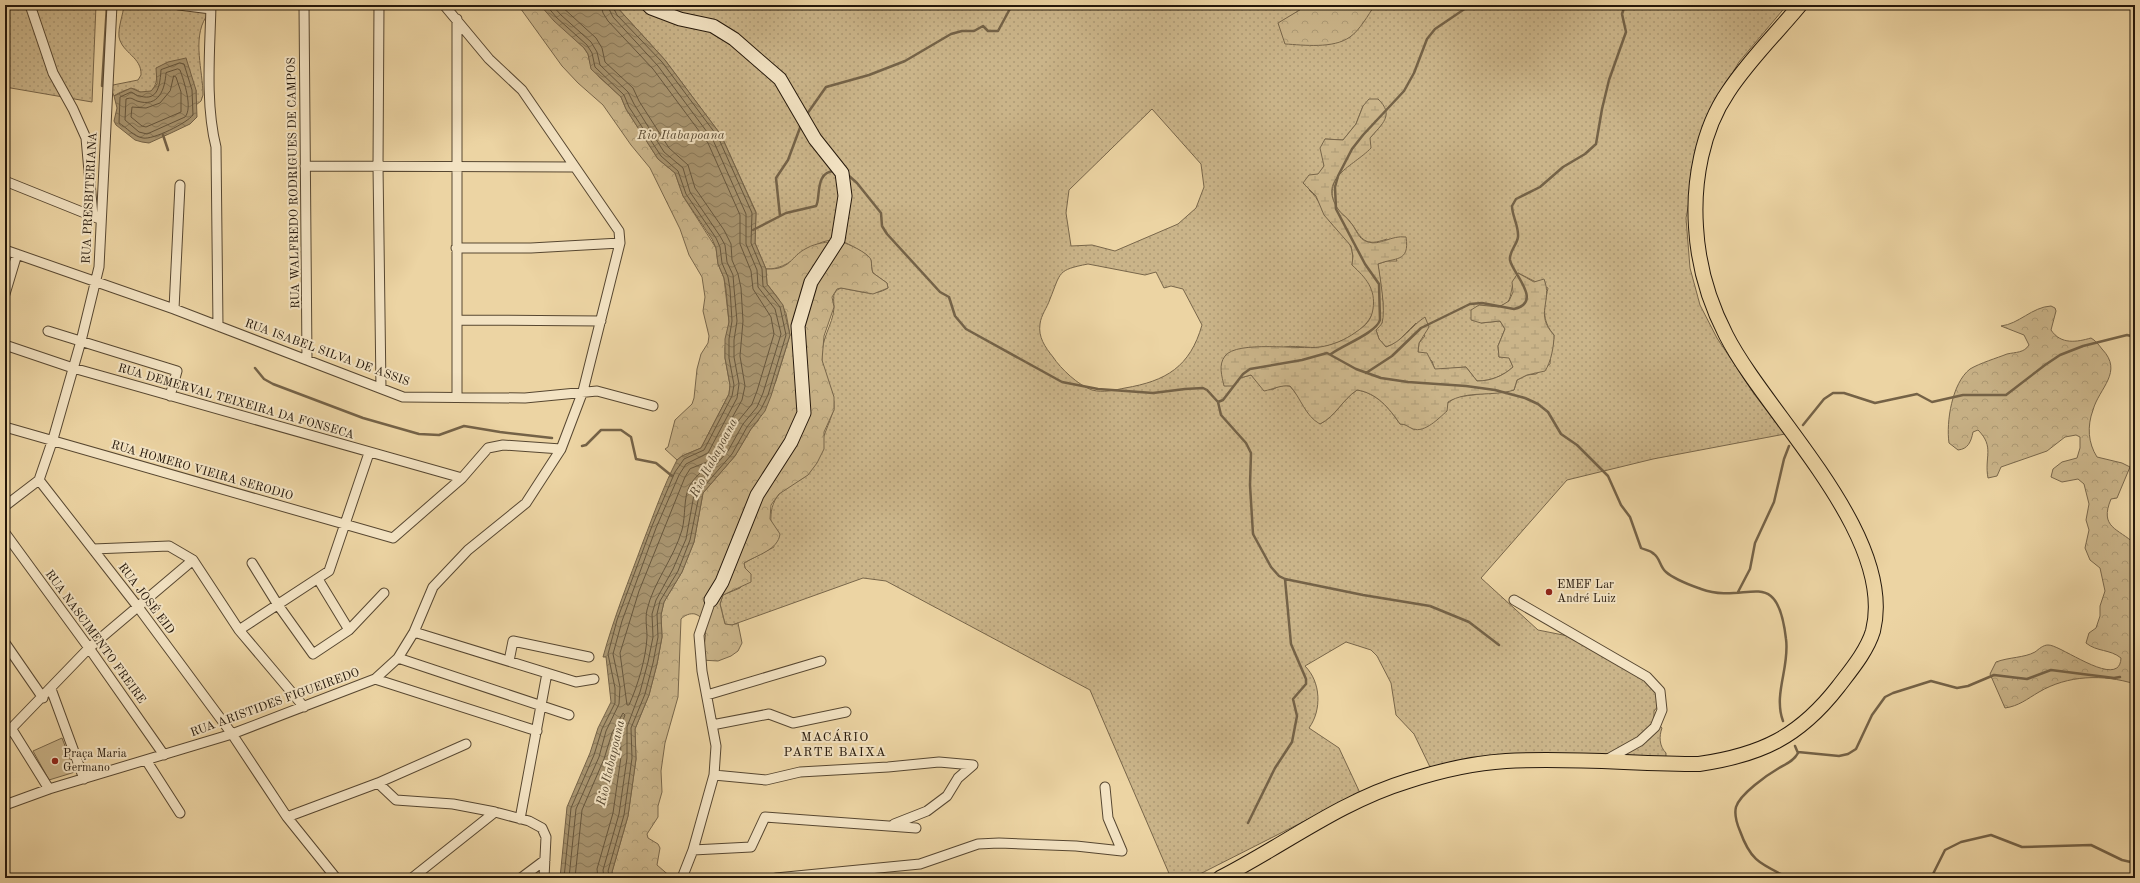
<svg xmlns="http://www.w3.org/2000/svg" width="2140" height="883" font-family="'Old Standard TT',serif">
<defs>
<pattern id="grass-dots" width="8" height="8" patternUnits="userSpaceOnUse"><rect width="8" height="8" fill="#cab489"/><path d="M2 2h.1M6 6h.1" fill="none" stroke="#ad9a75" stroke-width="1.8" stroke-linecap="round"/></pattern>
<pattern id="forest-crowns" width="20" height="18" patternUnits="userSpaceOnUse"><rect width="20" height="18" fill="#cab489"/><path d="M2 6a3 3 0 1 1 6 0M12 15a3 3 0 1 1 6 0" fill="none" stroke="#ad9a75"/></pattern>
<pattern id="wetland-marsh" width="20" height="14" patternUnits="userSpaceOnUse"><rect width="20" height="14" fill="#cab489"/><path d="M1 5h8M5 5V1M11 12h8M15 12V8" fill="none" stroke="#ad9a75"/></pattern>
<pattern id="water-waves" width="16" height="10" patternUnits="userSpaceOnUse"><rect width="16" height="10" fill="#a8946f"/><path d="M0 5q4-4 8 0t8 0" fill="none" stroke="#897859"/></pattern>
</defs>
<rect width="100%" height="100%" fill="#ecd4a3"/>
<filter id="stains"><feTurbulence type="fractalNoise" baseFrequency=".005" numOctaves="4"/><feColorMatrix values="0 0 0 0 .2 0 0 0 0 .09 0 0 0 0 .02 0 0 0 .5 -.17"/></filter>
<radialGradient id="worn" r=".72"><stop offset=".6" stop-color="#630" stop-opacity="0"/><stop offset="1" stop-color="#630" stop-opacity=".3"/></radialGradient>
<path fill="url(#grass-dots)" stroke="#78664a" fill-rule="evenodd" d="M5 5H96L92 102 5 87Z
M124 5H220C216 8 209 12 206 17 192 39 203 71 203 95L201 101 196 105V90L157 73C157 82 154 97 140 92 140 92 135 89 135 89 128 88 120 92 114 96L111 89 113 85 138 80 141 75C142 57 122 53 119 37 118 27 123 15 124 5Z
M615 5H1308L1278 24 1333 43 1350 37 1375 5H1787L1739 62 1718 97 1690 197 1686 218 1690 268 1700 305 1717 338 1754 394 1785 434 1653 459 1567 480 1481 578 1538 630 1573 637 1657 686 1659 705 1654 711V719L1662 728C1659 736 1659 746 1666 753V758L1430 767 1414 734 1396 715 1391 683 1377 656 1371 650 1346 642 1305 666C1321 682 1322 710 1309 728L1339 748 1360 793 1192 878H1171L1090 690 886 581 863 578 732 625 725 624 720 604 723 595 740 588 751 574 745 568 744 563 774 547C771 525 765 503 786 488 792 483 801 481 807 475 810 472 833 414 834 408 835 391 824 377 822 361 820 339 833 325 834 308 834 298 831 292 841 288 858 290 872 298 888 288L887 283 873 273C871 269 872 266 871 261 870 255 858 250 852 246 816 224 798 271 766 269L755 243 756 212 721 135 665 60ZM1363 106 1382 124 1340 173C1331 184 1329 197 1338 210 1342 215 1348 218 1351 223 1363 240 1364 247 1387 239L1397 261H1387L1378 264 1383 303 1382 323 1376 330 1379 339 1386 347 1396 343 1416 323 1425 336 1419 343 1418 352 1432 361 1435 370 1466 367 1477 381C1491 381 1503 376 1513 367L1509 357H1499L1498 346 1505 329 1500 321 1481 323 1479 305C1522 311 1504 294 1518 273L1548 288C1544 307 1541 320 1554 335 1554 346 1550 353 1550 364L1536 374 1527 375 1517 380 1514 390 1456 397 1413 429 1405 424H1400C1389 408 1377 393 1357 390 1342 400 1336 416 1320 424L1290 386 1281 385 1272 390 1251 375 1240 378C1253 369 1267 355 1282 348 1290 344 1311 349 1322 347 1353 341 1391 315 1368 280 1364 275 1357 270 1352 265 1353 259 1353 253 1351 247 1347 237 1338 231 1331 223 1322 212 1320 199 1309 190L1324 166 1325 139 1343 140 1356 124ZM1152 109 1201 164 1204 187 1196 208 1178 224 1115 251 1092 245 1071 246 1066 213 1069 190ZM1088 264 1145 275 1156 272 1164 288 1171 286 1183 289 1202 325C1190 367 1166 381 1125 388 1115 390 1103 393 1092 390 1078 385 1061 369 1053 357 1045 347 1038 337 1040 324 1041 315 1047 308 1050 299 1061 272 1057 270 1088 264Z"/>
<path fill="url(#forest-crowns)" stroke="#78664a" d="M518 5H540L584 48 588 54 590 63 599 77 621 97 626 109 658 159 675 173 683 196 716 248 718 264 724 278 729 322 725 348V358L730 385 729 394 701 448 682 456 677 460 665 449 668 447 675 420 692 404 694 398 697 369 701 354 708 343 709 336 703 311 705 297 702 277 689 255 680 229 650 168 631 145 603 105 578 83 562 66Z
M1308 5H1375C1368 15 1360 30 1350 37 1333 49 1304 45 1285 44L1278 23Z
M838 241C845 242 869 253 871 260 872 264 871 269 873 273L887 283 888 288 873 294 841 288 837 289 832 297 834 307 824 336 822 360 834 397V410L824 432V449L817 463 808 475 779 494 771 505 770 519 780 534C778 550 757 555 744 563L745 568 751 574V582L723 595 720 604 725 624 732 625 738 623 742 643 738 651 731 656 718 661 701 660C703 647 713 620 695 614 690 613 685 615 681 619L678 697 665 743 661 771 662 792 658 806V817L647 834 648 838 658 844 660 848 657 865 672 878H614L612 872 628 816 636 759 635 729 649 695 657 664 662 637 661 615 664 602 682 572 694 542 703 493 735 456 751 429 758 421 776 381 790 335 786 313 778 298 767 284 766 269C792 270 789 257 807 248 816 243 827 242 838 241Z
M2051 306 2055 308 2056 311 2051 330C2061 345 2077 342 2091 338 2095 340 2099 345 2102 349 2124 372 2099 388 2093 410 2087 426 2088 443 2097 457L2122 463 2130 467 2117 498 2111 499C2099 528 2118 528 2135 544V684C2103 674 2068 675 2039 692 2027 699 2019 706 2005 708L1990 674 1996 662C2009 657 2024 658 2035 652 2039 649 2043 645 2048 645 2060 644 2120 691 2121 658 2110 649 2097 652 2086 643L2089 633 2096 628 2100 616V606L2105 591 2100 568 2090 560 2085 548 2089 530 2086 520 2089 504 2084 484 2078 479 2062 482 2051 477 2053 469 2062 462 2077 458 2080 448V437L2076 435 2065 437 2047 451 2001 467 1997 476 1988 478C1984 457 1995 447 1978 430L1973 432C1971 442 1968 449 1958 450L1949 443C1946 422 1952 383 1970 369 1980 363 1997 358 2007 354 2016 352 2024 353 2029 345L2024 335 2001 326C2019 324 2032 307 2051 306Z"/>
<path fill="url(#wetland-marsh)" stroke="#78664a" d="M1369 99H1378C1395 115 1382 124 1370 138L1371 148C1354 166 1317 178 1338 209 1341 214 1347 217 1350 222 1357 229 1357 239 1368 242 1380 246 1391 235 1406 237 1410 263 1395 257 1378 264 1380 277 1386 311 1382 323 1381 325 1378 328 1376 330L1379 339 1386 347C1402 342 1411 326 1425 317L1429 327 1419 343 1418 352 1427 353 1435 369 1466 367 1477 381C1491 381 1503 376 1513 367L1509 358 1499 357 1498 346 1505 329 1500 321 1481 323 1471 320V310L1479 305 1499 307 1509 301 1513 292 1512 282 1518 273 1534 282 1544 279C1553 301 1534 314 1554 335 1554 346 1551 362 1545 371L1527 375 1517 380 1514 390C1492 397 1468 390 1448 402L1447 411C1439 418 1425 433 1413 429 1408 427 1406 424 1400 424 1389 408 1377 393 1357 390 1342 400 1336 416 1320 424 1305 416 1301 398 1290 386 1280 385 1274 389 1264 391L1251 375 1240 378 1234 386H1224C1222 376 1218 365 1225 356 1237 340 1299 350 1320 347 1333 345 1345 340 1356 332 1366 325 1371 321 1373 309 1376 289 1366 278 1352 265L1353 256 1351 246 1324 215 1316 196 1303 183 1309 175 1318 174 1324 166 1320 148 1325 139 1343 140 1356 124 1363 106Z"/>
<path fill="#cab489" stroke="#78664a" d="M62 738 75 772 49 780 33 751Z"/>
<path fill="url(#water-waves)" stroke="#746247" d="M540 5H615L665 60 721 135 756 213 755 243 766 269 767 284 783 305 790 335 771 396 765 411 751 429 735 456 703 493 694 542 682 572 664 602 661 615 662 637 657 664 649 695 635 729 636 759 628 816 612 872 614 878H560L567 807 590 753 598 728 611 702 606 657H603C614 617 629 580 643 542 654 514 663 487 677 460L682 456 701 448 729 394 730 385 725 358V339L729 322 726 290 724 278 718 264 716 248 712 239 683 196 675 173 658 159 626 109 621 97 591 69 588 54 584 48 554 21Z
M186 58 196 90 197 117 190 124 171 133 149 143 142 142 135 140 116 125 114 121 117 108 114 96 131 88 140 92 151 91 157 84 156 68 168 62Z"/>
<g fill="none" stroke-linecap="round" stroke-linejoin="round">
<path stroke="#66563d" stroke-width="1" d="M546 5 557 18 587 45 592 53 595 67 624 95 629 107 661 156 678 171 686 194 716 238 720 247 722 263 728 277 730 289 732 321 729 339V358L734 385 732 396 704 450 684 459 675 472 652 526 617 620 608 654 615 688V703L602 729 594 755 571 808 564 878
M552 5 561 15 591 42 597 52 600 65 628 92 634 104 664 152 683 168 690 192 720 236 725 245 727 262 733 275 734 288 737 321 734 340V357L739 384 737 398 708 453 686 464 679 475 656 528 622 621 613 654 620 687 619 704 606 731 599 757 576 809 569 878
M560 5 596 38 602 48 605 62 633 88 639 101 669 148 688 165 695 188 724 230 731 244 732 260 738 274 741 288 743 321 740 356 745 386 742 400 728 425 719 447 721 449 739 420 752 404 757 391 774 334 771 317 753 289 751 271 740 244V215L708 143 653 69 608 21 603 13 601 5
M180 63 184 64 192 90 193 115C187 123 153 140 143 138 134 137 126 127 119 123L120 97 131 92C134 93 136 96 140 96 159 102 160 83 161 70Z
M178 69 180 70C184 81 193 108 185 117L147 134 139 132 125 120 126 99C132 97 132 99 137 101 159 108 165 89 166 73Z
M174 76 176 77 181 92V112L146 127 142 126 131 117 132 107 146 108 160 103 170 91Z
M708 462 709 465C702 471 695 477 690 485 683 498 686 515 682 530 674 558 653 583 647 610 645 619 647 628 647 637 646 658 638 685 629 705H627L620 653 639 591 685 477 690 469Z
M575 878 582 810 604 759 612 733 623 713 625 715 620 728 621 757 613 813 597 869 598 878
M604 878 603 870 619 814 627 758V727L640 692 648 662 653 637 652 614 656 600 673 569 686 539 695 489 728 451 743 424 757 407 763 393 781 334 775 309 758 287 757 270 746 244V214L713 140 658 66 613 17 607 5
M610 878 608 871 624 815 632 758 631 728 645 694 653 663 658 637 657 614 660 601 678 571 690 540 700 491 732 454 747 427 761 409 768 395 786 335 780 307 763 286 762 269 751 243 752 213 718 137 662 62 617 15 612 5"/>
<path stroke="#746247" stroke-width="2.5" d="M102 86 107 5
M807 114 826 87 869 75 905 61 951 34 962 31H974L983 26 988 31H998L1012 5
M163 135 168 150
M848 175 857 183 881 213 882 226 887 234 940 292 949 297 955 316 966 329 1062 382 1098 389 1153 393 1185 389 1203 388 1207 390 1218 402 1221 415 1246 443 1251 453 1250 485 1253 534 1271 567 1279 576 1285 579 1363 595 1430 606 1469 622 1499 645
M780 216 776 178 788 160 801 125
M753 230 786 213 816 206C821 199 814 171 835 171
M1331 354C1343 345 1376 333 1380 320L1379 284 1365 264 1336 209 1335 187 1338 176 1352 149 1363 135 1404 91 1414 73 1427 39 1435 29 1466 8 1476 5
M255 368 264 379 273 384 363 418 419 434 439 435 464 426 500 432 552 438
M1366 373 1392 356 1421 328 1470 304 1482 303 1514 309C1544 302 1512 273 1510 260 1509 251 1517 245 1518 237 1519 226 1512 216 1512 206L1516 199 1540 187 1563 167 1585 154 1596 144 1602 109 1609 80 1626 32 1622 14 1625 5
M1218 402 1223 400 1243 374 1250 369 1302 360 1327 353 1356 369 1381 378 1408 382 1466 386 1495 390 1525 398 1538 404 1548 412 1561 434 1577 445 1608 476 1621 505 1630 517 1641 548C1645 550 1650 550 1654 554 1660 558 1660 567 1666 572 1675 580 1690 585 1701 589 1748 606 1777 562 1786 639 1790 667 1773 694 1783 721
M1803 425 1824 399 1833 393H1844L1875 403 1917 394 1932 402 1963 395H2006L2045 365 2060 355 2083 346 2127 335 2135 337
M582 446 586 445 601 430H621L631 437 636 459 656 463 672 476
M1738 592 1750 569 1755 543 1774 502 1784 459 1789 446
M1798 752 1839 756 1848 754 1856 749 1872 715 1885 697 1893 693 1931 681 1957 688 1968 686 1994 675 2027 679 2051 670 2114 678 2120 677
M1248 823 1275 768 1292 742 1297 716 1293 699 1306 684V679L1291 644 1285 579
M1789 878C1761 864 1751 862 1740 831 1737 824 1734 815 1736 807 1740 794 1767 775 1779 768 1786 764 1794 761 1798 753L1795 746
M1869 878 1881 876 1891 878
M1931 878 1945 850 1961 842 1991 835 2022 847 2091 845 2122 860 2135 863"/>
<defs>
<path id="street" d="M30 5 53 73 73 109 86 138 93 216
M179 5 211 9
M211 5C210 50 205 103 216 147L218 326
M304 5 307 360
M379 5 378 166 381 388
M457 19V397
M305 166 575 167
M5 181 97 218
M456 248H531L620 243
M5 250 174 309 403 397 525 398 597 391 653 406
M5 294 17 254
M174 309 180 185
M457 320 601 321
M48 331 177 371 170 396
M5 345 73 368 462 478
M5 427 393 538 462 478 488 448 503 445 561 449
M39 480 138 607 232 734 287 817 336 878
M39 480 53 439 81 341 99 267 112 5
M5 506 39 480
M5 533 89 648 164 755
M93 549 169 546 193 560 239 630 304 707
M252 563 278 605 313 654 349 630 384 593
M318 579 349 630
M1514 600 1647 677 1660 691 1662 710 1655 727 1640 741 1606 760
M239 630 329 571 369 453
M414 632 576 682 594 679
M5 643 43 698
M398 658 569 715
M509 661 513 641 589 657
M375 679 537 731
M51 689 84 779
M707 695 821 661
M712 725 769 714 793 723 846 712
M11 728 49 789
M5 735 89 648 193 560
M146 760 180 813
M714 775 766 780 800 772 888 767 939 762 973 765
M378 783 396 800 453 804 495 812 529 821 542 828 546 837 544 878
M5 805 49 789 232 734 375 679 398 658 414 632 433 587 468 550 526 503 561 449 583 391 620 243 619 231 522 90 489 59 444 5
M287 817 378 783 466 744
M520 819 547 673
M894 824 927 811 947 796 958 778 973 765
M693 850 751 847 765 817 916 828
M412 878 495 812
M521 878 545 860
M682 878 693 850 714 775 716 746 702 671 699 635 711 600
M776 878 920 864 978 844 999 843 1076 846 1122 851 1108 818 1105 787"/>
<path id="secondary" d="M648 5 651 8 680 19 713 26 734 39 780 79 815 139 842 173 845 196 838 240 811 282 798 326 804 413 791 442 757 495 722 582 711 600"/>
<path id="primary" d="M1220 878C1283 846 1339 802 1408 781 1439 771 1473 763 1506 761 1570 757 1635 764 1699 764 1761 755 1799 737 1838 687 1851 670 1867 651 1873 631 1897 535 1766 414 1726 335 1709 302 1698 264 1696 227 1693 182 1702 130 1728 92 1749 60 1776 34 1800 5"/>
</defs>
<use href="#street" stroke="#574731" stroke-width="11"/>
<use href="#secondary" stroke="#25180b" stroke-width="15"/>
<use href="#primary" stroke="#25180b" stroke-width="16"/>
<use href="#street" stroke="#f3e3c3" stroke-width="9"/>
<use href="#secondary" stroke="#f3e3c3" stroke-width="13"/>
<use href="#primary" stroke="#ecd4a3" stroke-width="14"/>
</g>
<g fill="#8f2418" stroke="#f3e3c3" stroke-width="1.5">
<circle cx="1549" cy="592" r="4"/>
<circle cx="55" cy="761" r="4"/>
</g>
<g text-anchor="middle" dominant-baseline="central" stroke-width="4" stroke-linejoin="round" paint-order="stroke">
<g font-size="12" fill="#25180b" stroke="#f3e3c3">
<text transform="translate(294 183) rotate(-91)">RUA WALFREDO RODRIGUES DE CAMPOS</text>
<text transform="translate(90 198) rotate(-87)">RUA PRESBITERIANA</text>
<text transform="translate(327 353) rotate(20)">RUA ISABEL SILVA DE ASSIS</text>
<text transform="translate(236 402) rotate(16)">RUA DEMERVAL TEIXEIRA DA FONSECA</text>
<text transform="translate(202 471) rotate(16)">RUA HOMERO VIEIRA SERODIO</text>
<text transform="translate(146 599) rotate(53)">RUA JOSÉ EID</text>
<text transform="translate(95 637) rotate(54)">RUA NASCIMENTO FREIRE</text>
<text transform="translate(275 703) rotate(-20)">RUA ARISTIDES FIGUEIREDO</text>
</g>
<g font-size="12" fill="#25180b" stroke="#f3e3c3" text-anchor="start">
<text x="1557" y="585">EMEF Lar<tspan x="1557" dy="14">André Luiz</tspan></text>
<text x="63" y="754">Praça Maria<tspan x="63" dy="14">Germano</tspan></text>
</g>
<g font-size="13" font-style="italic" fill="#594a33" stroke="#f3e3c3">
<text x="681" y="135">Rio Itabapoana</text>
<text transform="translate(714 458) rotate(-62)">Rio Itabapoana</text>
<text transform="translate(611 763) rotate(-77)">Rio Itabapoana</text>
</g>
<g font-size="13" letter-spacing="1" fill="#25180b" stroke="#f3e3c3">
<text x="835" y="737">MACÁRIO<tspan x="835" dy="15">PARTE BAIXA</tspan></text>
</g>
</g>
<rect width="2140" height="883" fill="none" stroke="#ecd4a3" stroke-width="20"/>
<rect x="6" y="6" width="2128" height="871" fill="none" stroke="#25180b" stroke-width="2"/>
<rect x="10" y="10" width="2120" height="863" fill="none" stroke="#25180b"/>
<rect width="100%" height="100%" filter="url(#stains)"/>
<rect width="100%" height="100%" fill="url(#worn)"/>
</svg>
